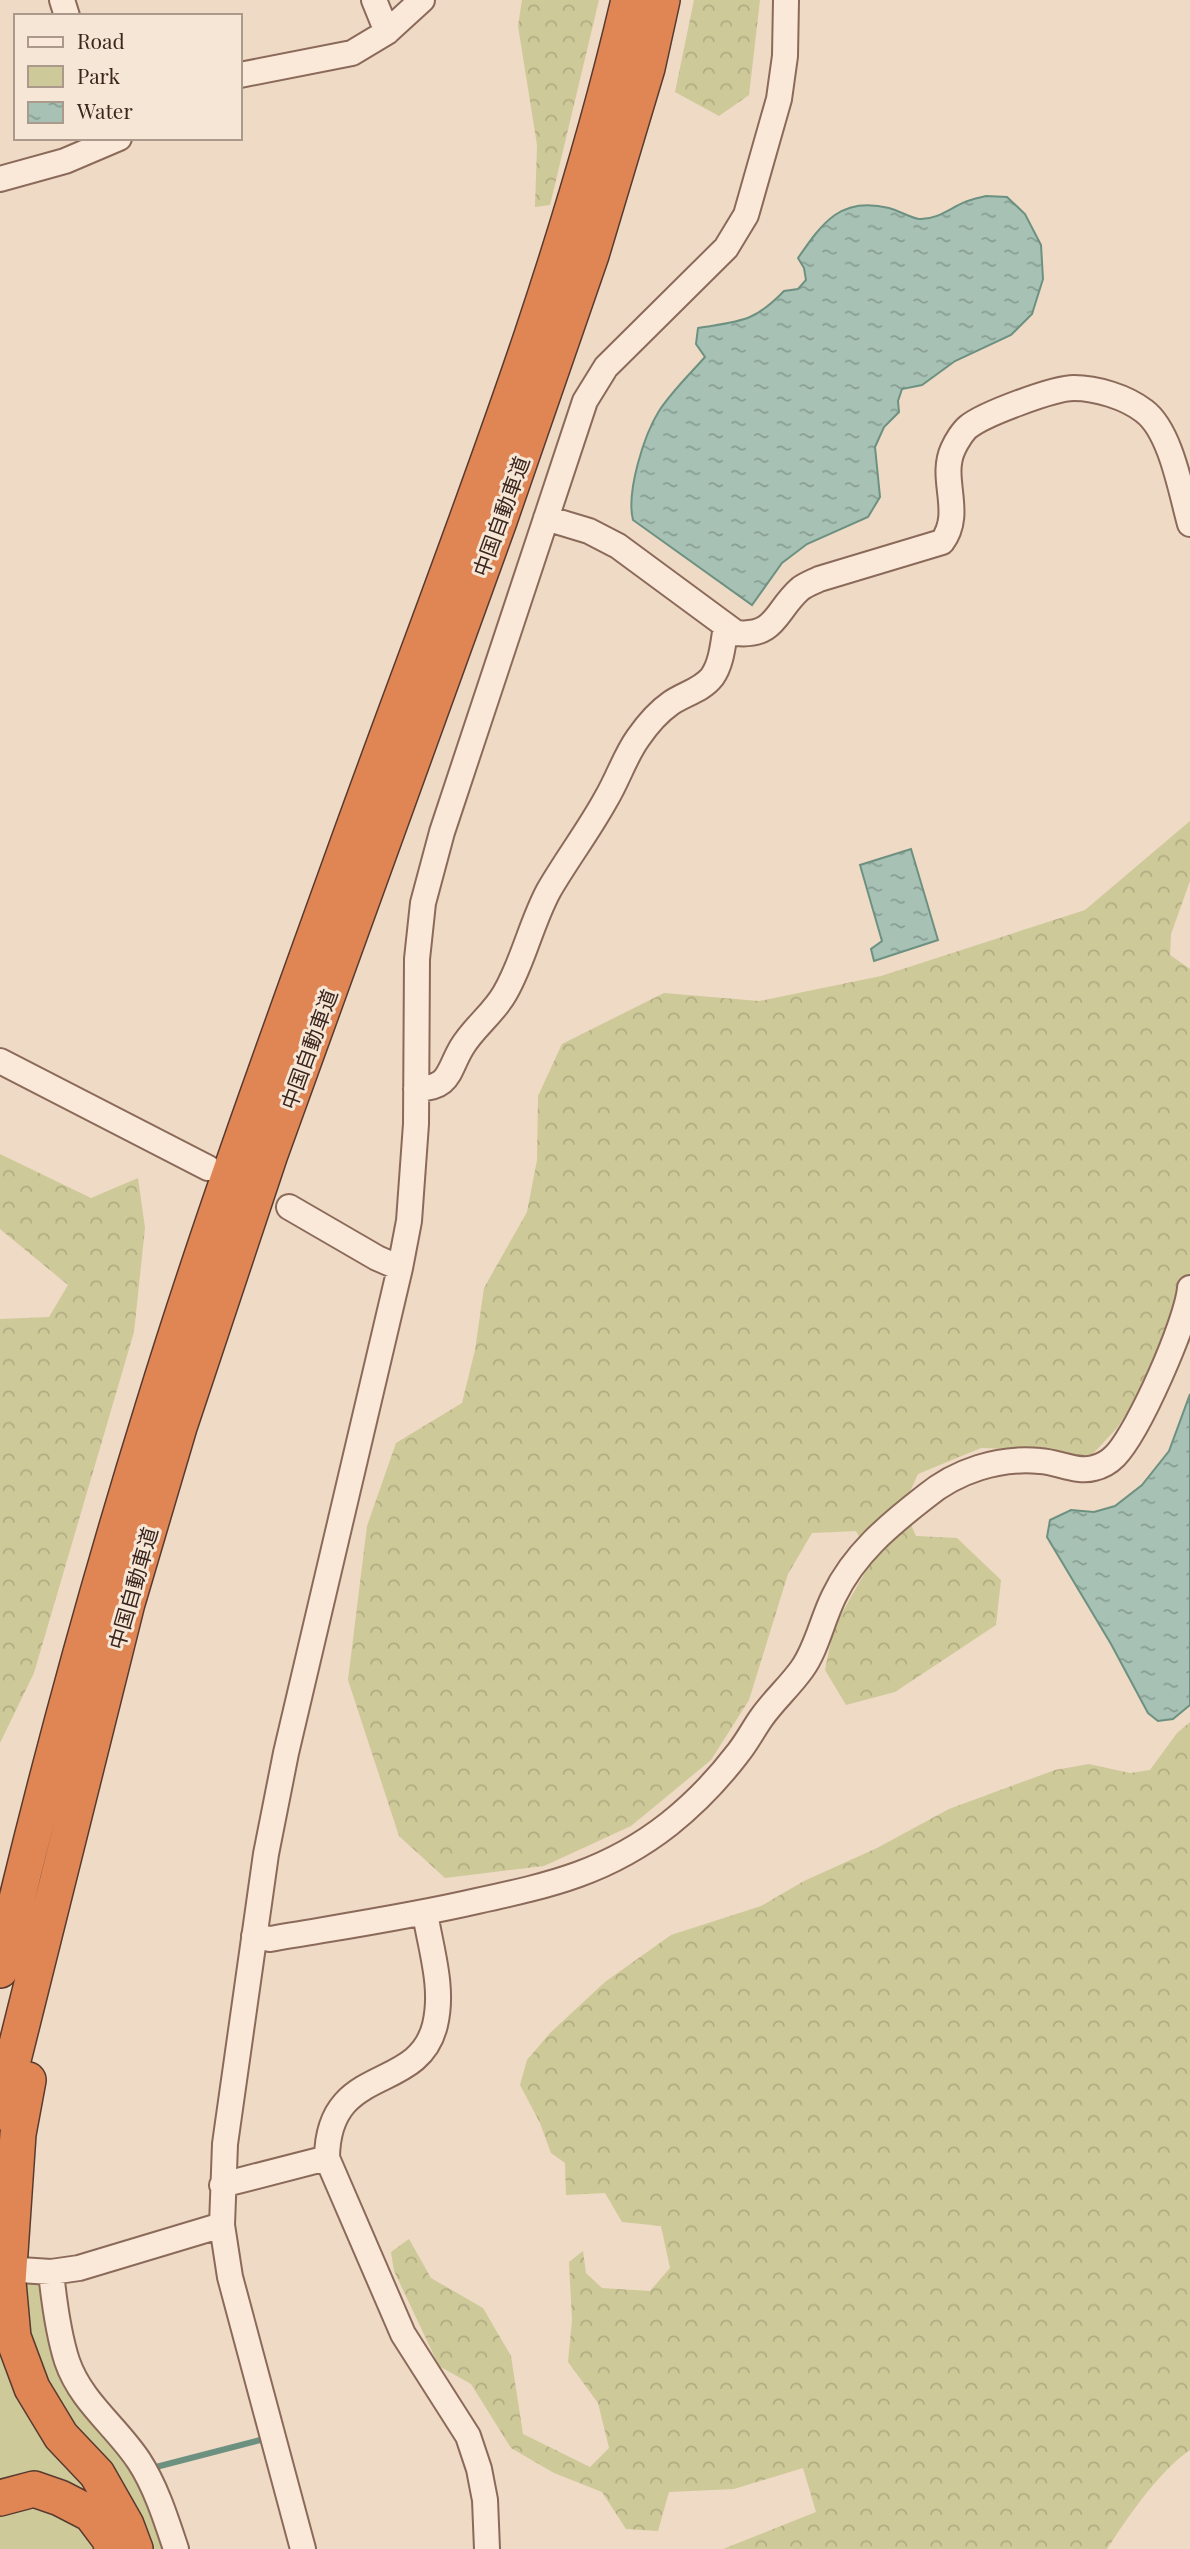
<svg xmlns="http://www.w3.org/2000/svg" width="1190" height="2549" font-family="'Playfair Display','Noto Sans JP',serif">
<defs>
<pattern id="forest-crowns" width="20" height="18" patternUnits="userSpaceOnUse" patternTransform="scale(1.75)"><rect width="20" height="18" fill="#cec998"/><path d="M2 6a3 3 0 1 1 6 0M12 15a3 3 0 1 1 6 0" fill="none" stroke="#b2ac83"/></pattern>
<pattern id="water-ripples" width="26" height="14" patternUnits="userSpaceOnUse" patternTransform="scale(1.75)"><rect width="26" height="14" fill="#a7c2b5"/><path d="M2 4q2-2 4 0t4 0M15 11q2-2 4 0t4 0" fill="none" stroke="#899d93"/></pattern>
</defs>
<rect width="100%" height="100%" fill="#efdac5"/>
<path fill="#cec998" d="M31 2277 44 2286 57 2344 130 2459 171 2549H148L38 2377 17 2285Z
M0 2302 110 2511 0 2487Z
M56 2505 102 2549H0V2511Z"/>
<path fill="url(#forest-crowns)" d="M522 0H599L550 205 535 207 537 145 518 26Z
M694 0H760L749 95 719 116 675 92Z
M1190 821V881L1171 934 1170 955 1190 969V1343L1159 1362 1117 1428 1089 1458 1037 1450 981 1448 918 1474 903 1507 916 1536 957 1538 1001 1580 996 1625 895 1692 846 1705 825 1670 834 1627 872 1560 856 1531 812 1533 788 1574 749 1700 711 1760 631 1826 544 1866 445 1878 399 1836 348 1680 367 1526 396 1443 462 1403 475 1350 484 1288 527 1212 537 1160 538 1096 562 1044 664 993 759 1001 881 976 1085 910Z
M0 1154 91 1198 138 1178 145 1228 134 1332 34 1673 0 1743V1319L49 1317 68 1285 0 1229Z
M1190 1722V2450C1159 2471 1128 2517 1107 2549H723L816 2512 803 2468 734 2489 669 2492 658 2531 626 2529 602 2492 554 2473 511 2448 471 2384 439 2366 394 2271 391 2252 409 2239 431 2278 483 2308 511 2356 523 2434 590 2467 609 2448 598 2403 568 2362 572 2320 569 2262 583 2251 586 2273 602 2288 650 2291 670 2268 661 2226 622 2222 605 2193 566 2195 565 2163 551 2153 540 2123 520 2085 527 2060 550 2033 605 1982 671 1935 761 1906 804 1881 877 1848 949 1809 1055 1770 1089 1764 1130 1773 1150 1770 1177 1733Z"/>
<path fill="url(#water-ripples)" stroke="#6d9181" stroke-width="2" d="M986 196 1007 197 1025 214 1041 245 1043 279 1032 314 1011 335 955 361 922 385 902 389 898 401 899 412 884 427 875 447 880 497 868 517 807 544 782 563 752 605 633 520C626 492 644 435 659 411 672 391 690 374 705 357L696 344 698 328C740 321 753 323 784 291L798 289 806 280 804 268 798 258C823 222 841 196 889 208 897 210 914 219 919 219 937 220 950 208 965 202 972 199 979 198 986 196Z
M911 849 938 940 874 961 871 949 882 941 860 865Z
M1190 1394V1705L1173 1719 1158 1721 1148 1713 1111 1644 1047 1537 1050 1520 1071 1510 1094 1512 1115 1506 1142 1485 1169 1451Z"/>
<g fill="none" stroke-linecap="round" stroke-linejoin="round">
<path stroke="#6d9181" stroke-width="6" d="M156 2467 260 2440"/>
<defs>
<path id="minor" d="M62 0 67 16
M374 0 387 32
M240 75 352 53 387 32 422 0
M0 179 65 161 119 138
M546 518 589 531 618 546 736 633C776 637 775 611 800 589 805 585 813 582 819 579L942 542C964 513 939 479 953 449 956 442 963 431 968 427 984 414 1054 388 1074 388 1096 388 1126 397 1144 411 1171 431 1181 492 1190 524
M0 1061 208 1168
M416 1089C451 1088 447 1072 462 1047 474 1027 494 1013 505 993 524 960 531 923 549 890 567 859 589 830 606 799 618 779 625 756 638 738 647 725 658 712 671 703 684 694 702 690 712 677 722 663 723 643 726 626
M289 1207 377 1258 400 1268
M425 1913C431 1950 444 1988 435 2025 418 2095 328 2062 327 2158L403 2334 468 2436 479 2469 485 2500 487 2549
M254 1936 270 1939C339 1927 408 1917 477 1901 551 1885 608 1872 669 1824 694 1804 719 1778 738 1753 747 1742 754 1728 762 1717 774 1700 790 1686 802 1669 817 1648 822 1620 834 1596 854 1554 889 1525 925 1497 956 1471 999 1457 1040 1461 1058 1462 1077 1473 1094 1468 1103 1466 1109 1462 1115 1456 1139 1431 1187 1322 1190 1288
M222 2185 327 2158
M20 2270 51 2272 79 2268 222 2225
M51 2272C54 2301 58 2333 67 2361 81 2402 116 2426 139 2461 156 2487 166 2519 176 2549
M303 2549 230 2277 222 2225 225 2144 266 1854 286 1753 400 1268 409 1221 416 1124 417 959 423 903 442 832 585 401 606 367 726 248 746 215 779 99 785 56 786 0"/>
<path id="highway" d="M0 1970C44 1782 95 1594 153 1408 212 1216 282 1027 350 838 450 561 562 288 629 0
M28 2080 18 2134 8 2282 13 2337 32 2388 61 2436 97 2474 126 2525 135 2549
M0 2112 127 1603 179 1427 270 1154 499 521 591 255 647 68 662 0
M0 2498 34 2489 60 2498 91 2514 109 2538 113 2549"/>
</defs>
<use href="#minor" stroke="#8b6a5a" stroke-width="28"/>
<use href="#highway" stroke="#593a2f" stroke-width="38"/>
<use href="#minor" stroke="#fae9d9" stroke-width="24"/>
<use href="#highway" stroke="#e08655" stroke-width="35"/>
</g>
<g text-anchor="middle" dominant-baseline="central" stroke-width="6" stroke-linejoin="round" paint-order="stroke">
<g font-size="21" fill="#3b261f" stroke="#f6e6d5">
<text transform="translate(500 516) rotate(-70)">中国自動車道</text>
<text transform="translate(308 1049) rotate(-70)">中国自動車道</text>
<text transform="translate(132 1588) rotate(-74)">中国自動車道</text>
</g>
</g>
<rect x="14" y="14" width="228" height="126" fill="#f6e6d5" stroke="#ab998c" stroke-width="2"/>
<rect x="28" y="37" width="35" height="10" fill="#fae9d9" stroke="#ab998c" stroke-width="2"/>
<text x="77" y="49" font-size="21" fill="#3b261f">Road</text>
<rect x="28" y="66" width="35" height="21" fill="#cec998" stroke="#ab998c" stroke-width="2"/>
<text x="77" y="84" font-size="21" fill="#3b261f">Park</text>
<rect x="28" y="102" width="35" height="21" fill="url(#water-ripples)" stroke="#ab998c" stroke-width="2"/>
<text x="77" y="119" font-size="21" fill="#3b261f">Water</text>
</svg>
